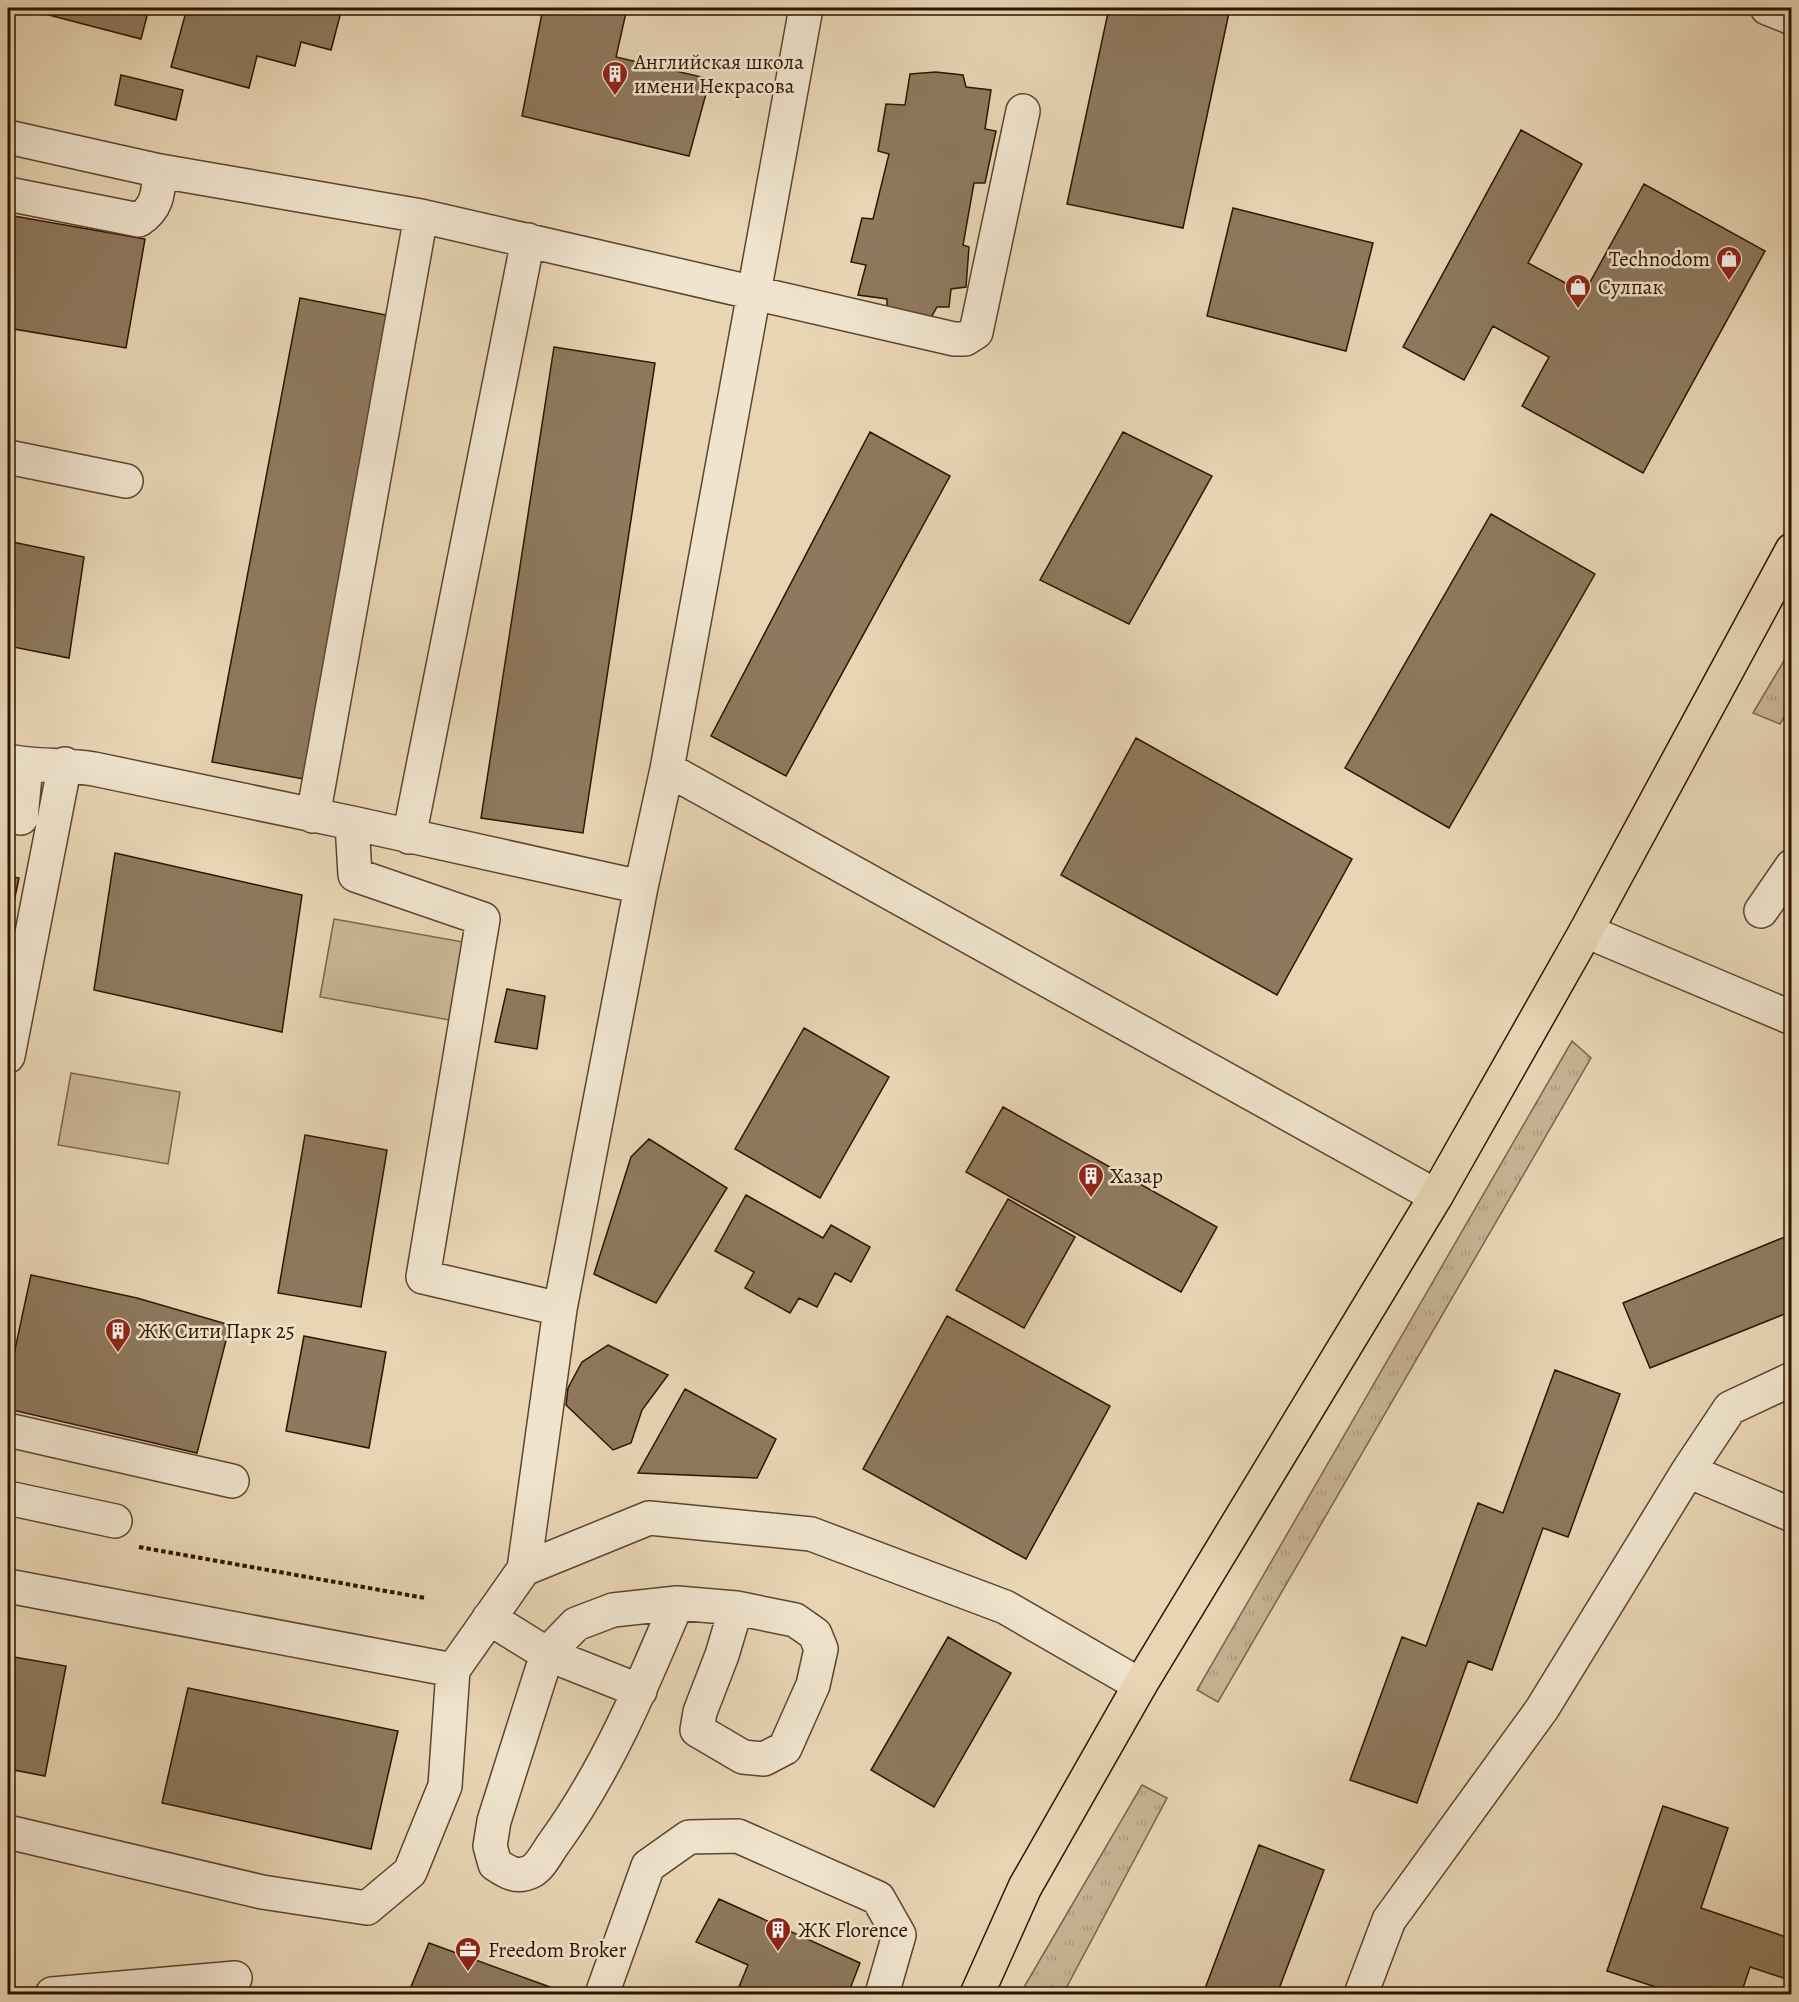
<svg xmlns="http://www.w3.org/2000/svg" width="1799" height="2002" font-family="Alegreya,serif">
<defs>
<pattern id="grass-tufts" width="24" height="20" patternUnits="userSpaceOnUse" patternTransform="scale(1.5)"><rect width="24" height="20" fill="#c8b495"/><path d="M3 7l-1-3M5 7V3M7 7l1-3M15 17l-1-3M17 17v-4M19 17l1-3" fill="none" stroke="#ac9a7f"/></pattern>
</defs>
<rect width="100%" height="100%" fill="#e8d5b4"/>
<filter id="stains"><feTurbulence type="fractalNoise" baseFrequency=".00333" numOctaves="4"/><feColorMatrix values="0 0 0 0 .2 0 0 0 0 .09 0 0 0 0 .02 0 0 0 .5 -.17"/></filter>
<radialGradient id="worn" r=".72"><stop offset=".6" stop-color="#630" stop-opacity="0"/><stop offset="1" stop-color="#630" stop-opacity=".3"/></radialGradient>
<path fill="url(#grass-tufts)" stroke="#7a644a" stroke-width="1.5" d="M1791 649V706L1780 724 1753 713Z
M1572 1041 1591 1058 1218 1702 1197 1690Z
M1142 1785 1167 1798 1063 1994H1020Z"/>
<path fill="#c8b495" stroke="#7a644a" stroke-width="1.5" d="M334 919 469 943 455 1021 320 997Z
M71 1073 180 1092 168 1164 58 1145Z"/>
<path fill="#8e795e" stroke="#2d1500" stroke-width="1.5" d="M22 8H149L141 39Z
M187 8H342L331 50 301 42 295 66 257 56 249 88 171 67Z
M543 8H627L616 57 710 79 689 156 522 116Z
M1109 8H1230L1183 228 1067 204Z
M936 72 963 75 966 87 991 90 985 129 996 131 985 183H974L963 245 969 247 966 287 951 289 949 307H937L929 321 887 309V299L858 295 866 265 851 262 862 218 873 219 889 154 878 151 886 104 905 105 910 74Z
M121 75 183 90 176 120 115 105Z
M1521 130 1582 164 1528 263 1584 293 1644 184 1765 251 1643 473 1522 406 1549 357 1493 326 1464 380 1403 347Z
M1233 208 1373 243 1346 351 1207 316Z
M8 215 145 239 126 348 8 328Z
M300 298 391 316 303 779 212 762Z
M554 347 655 363 583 833 481 818Z
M870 432 950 476 786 776 711 736Z
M1123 432 1212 476 1129 624 1040 580Z
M1491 514 1595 574 1449 828 1345 768Z
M8 541 84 557 69 658 8 646Z
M1136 738 1352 859 1277 995 1061 875Z
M115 853 302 895 282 1032 94 990Z
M8 876 19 878 8 930Z
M507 989 545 996 537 1049 495 1042Z
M804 1028 889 1077 820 1198 735 1149Z
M1003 1107 1217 1227 1181 1292 966 1172Z
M305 1135 387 1150 361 1307 278 1293Z
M649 1139 727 1188 656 1303 594 1274 631 1157Z
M746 1195 823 1238 831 1225 870 1247 851 1282 835 1273 817 1307 799 1298 790 1313 745 1288 754 1272 715 1251Z
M1008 1199 1075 1237 1024 1328 956 1290Z
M1792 1234V1311L1650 1368 1623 1303Z
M31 1275 137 1298 230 1325 197 1453 8 1409V1382Z
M947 1316 1110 1406 1026 1559 863 1469Z
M304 1336 386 1352 369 1448 286 1431Z
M608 1345 668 1375 642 1410 631 1443 613 1450 566 1405 568 1388 582 1362Z
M1555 1370 1620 1394 1568 1537 1543 1528 1492 1670 1468 1661 1417 1803 1350 1780 1402 1637 1426 1646 1478 1503 1503 1513Z
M685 1389 776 1439 757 1478 638 1473Z
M948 1637 1011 1673 934 1807 871 1770Z
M8 1656 66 1666 45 1776 8 1769Z
M188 1688 398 1731 371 1849 162 1803Z
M1663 1806 1728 1828 1701 1908 1792 1939V1981L1750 1967 1741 1994H1664L1665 1990 1607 1971Z
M1259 1845 1324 1870 1277 1994H1203Z
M719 1899 860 1963 848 1994H736L748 1965 696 1942Z
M429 1943 550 1987 547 1994H408Z"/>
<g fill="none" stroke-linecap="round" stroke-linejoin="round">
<defs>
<path id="minor" d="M1767 8 1792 18
M8 137 160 171 421 216 954 339H965L976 332 1023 111
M8 194 139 220C158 207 158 193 160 171
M8 457 126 481
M8 761C36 767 65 764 94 769L352 823 641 887
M667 769 1436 1196
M8 816 21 818 26 765
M313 816 421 216
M352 823 355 875 483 919 423 1277 560 1309
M409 837 528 240
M1761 911 1792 866
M1586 931 1792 1018
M8 1056 65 764
M8 1430 232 1481
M1688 1471 1792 1515
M8 1498 115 1521
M524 1569 560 1309 641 887 667 769 806 8
M8 1586 453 1670 524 1569 649 1518 811 1534 1005 1607 1140 1685
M677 1603C642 1686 607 1770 554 1843 548 1851 541 1866 532 1871 517 1879 507 1872 495 1864L490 1846 494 1821 547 1654 576 1624 613 1610 677 1603 736 1608 795 1620 815 1634 821 1649 813 1685 785 1748 764 1759 743 1757 697 1730 700 1712 722 1655 736 1608
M489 1618 547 1654 640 1691
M8 1832 262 1892 367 1908 410 1872 445 1786 453 1670
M52 1994 235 1978
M602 1994 648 1866 689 1837 738 1836 878 1898 899 1935 882 1994
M1361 1994 1389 1920 1542 1709 1688 1471 1730 1408 1792 1379"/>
<path id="major" d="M977 1994 1025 1887 1140 1685 1436 1196 1586 931 1792 550"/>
</defs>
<use href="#minor" stroke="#5c452d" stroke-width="36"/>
<use href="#major" stroke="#2d1500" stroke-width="36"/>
<path stroke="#2d1500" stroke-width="4" stroke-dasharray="4.5 3" stroke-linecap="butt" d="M139 1547 425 1598"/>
<use href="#minor" stroke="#f0e4ce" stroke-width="33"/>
<use href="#major" stroke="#e8d5b4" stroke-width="33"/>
</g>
<defs>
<symbol id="building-pin" viewBox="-11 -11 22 30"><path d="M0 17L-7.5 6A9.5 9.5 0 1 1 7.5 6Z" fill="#8f2418" stroke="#f0e4ce"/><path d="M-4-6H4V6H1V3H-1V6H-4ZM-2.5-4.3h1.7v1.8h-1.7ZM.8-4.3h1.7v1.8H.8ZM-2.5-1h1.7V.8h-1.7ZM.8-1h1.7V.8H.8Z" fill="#fff"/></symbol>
<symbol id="shop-pin" viewBox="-11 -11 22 30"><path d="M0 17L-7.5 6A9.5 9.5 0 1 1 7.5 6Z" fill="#8f2418" stroke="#f0e4ce"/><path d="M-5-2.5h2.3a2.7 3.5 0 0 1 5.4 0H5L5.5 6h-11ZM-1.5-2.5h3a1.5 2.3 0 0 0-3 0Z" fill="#fff"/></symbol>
<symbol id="office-pin" viewBox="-11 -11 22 30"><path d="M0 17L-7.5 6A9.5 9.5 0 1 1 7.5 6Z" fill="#8f2418" stroke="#f0e4ce"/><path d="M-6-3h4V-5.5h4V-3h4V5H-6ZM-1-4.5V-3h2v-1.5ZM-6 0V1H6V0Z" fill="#fff"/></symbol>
</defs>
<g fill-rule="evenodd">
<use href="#building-pin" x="600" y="59" width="30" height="40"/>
<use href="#shop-pin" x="1714" y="244" width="30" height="40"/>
<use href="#shop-pin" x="1563" y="272" width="30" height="40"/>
<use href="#building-pin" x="1076" y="1161" width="30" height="40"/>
<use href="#building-pin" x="103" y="1316" width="30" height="40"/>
<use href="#building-pin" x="763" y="1915" width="30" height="40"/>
<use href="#office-pin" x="453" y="1935" width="30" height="40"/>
</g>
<g text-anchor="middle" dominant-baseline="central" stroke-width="5" stroke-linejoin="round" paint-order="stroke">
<g font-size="21" fill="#2d1500" stroke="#f0e4ce" text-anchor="start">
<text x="634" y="62">Английская школа<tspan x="634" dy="24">имени Некрасова</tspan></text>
<text x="1710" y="259" text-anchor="end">Technodom</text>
<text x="1598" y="287">Сулпак</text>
<text x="1110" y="1176">Хазар</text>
<text x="138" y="1331">ЖК Сити Парк 25</text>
<text x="798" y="1930">ЖК Florence</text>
<text x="488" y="1950">Freedom Broker</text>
</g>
</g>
<rect width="1799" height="2002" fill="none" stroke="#e8d5b4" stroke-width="30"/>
<rect x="9" y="9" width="1781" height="1984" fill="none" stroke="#2d1500" stroke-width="3"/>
<rect x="15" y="15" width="1769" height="1972" fill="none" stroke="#2d1500" stroke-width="1.5"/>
<rect width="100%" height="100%" filter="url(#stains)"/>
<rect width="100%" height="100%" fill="url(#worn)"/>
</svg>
